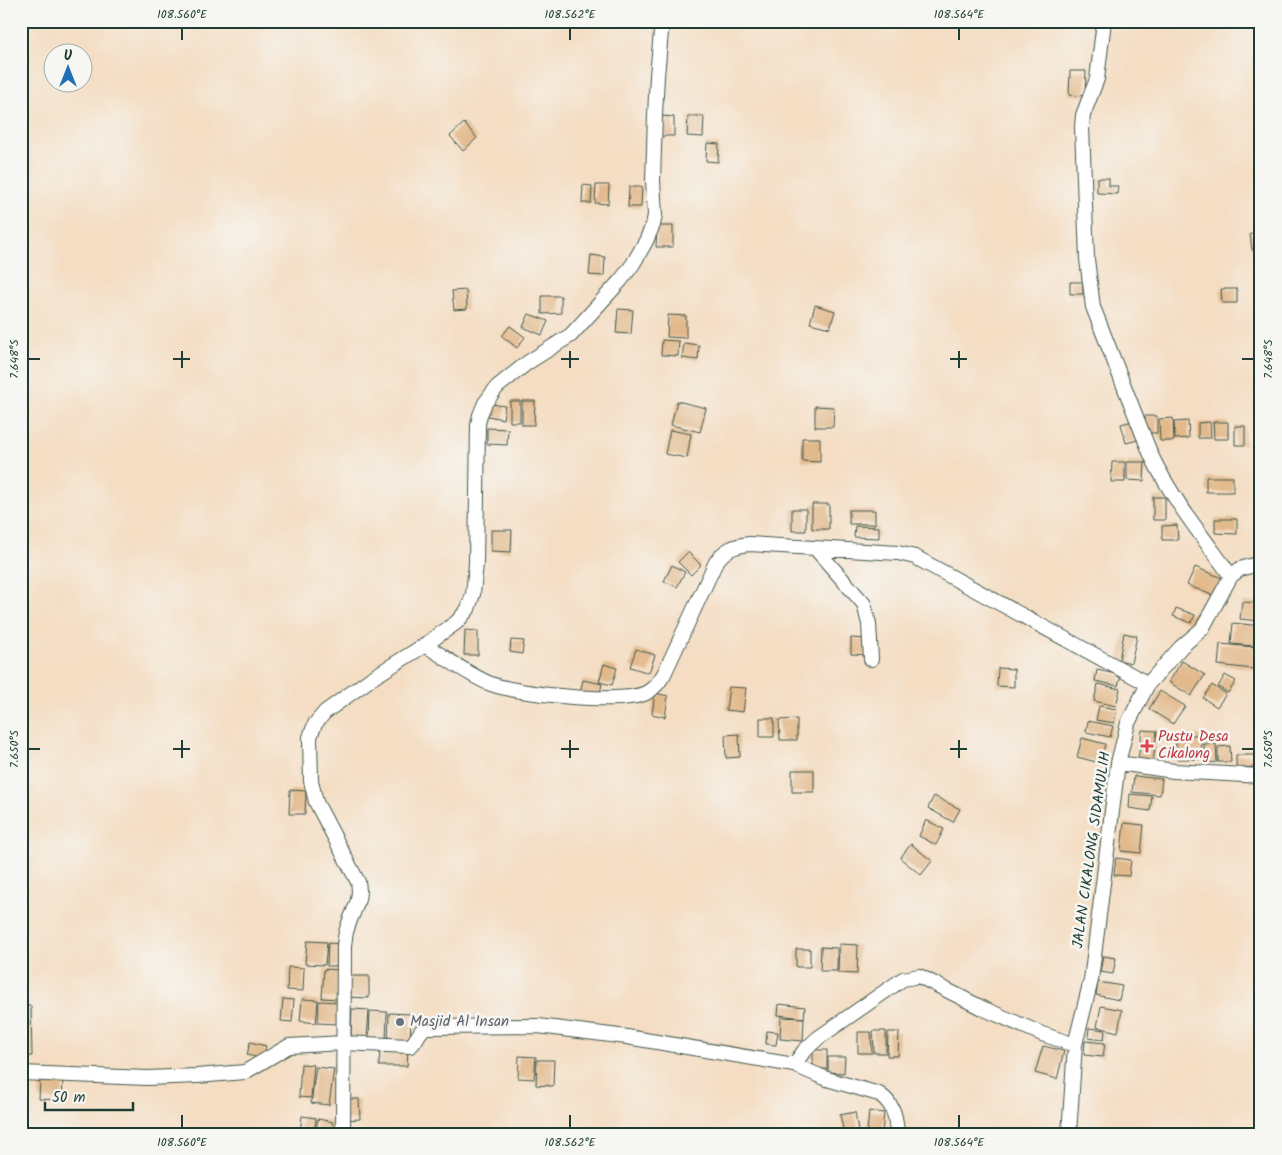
<svg xmlns="http://www.w3.org/2000/svg" width="1282" height="1155" font-family="Kalam,sans-serif">
<rect width="100%" height="100%" fill="#f6f6f2"/>
<filter id="ink" filterUnits="userSpaceOnUse"><feTurbulence type="fractalNoise" baseFrequency=".02" numOctaves="2"/><feDisplacementMap in="SourceGraphic" scale="10" xChannelSelector="R" yChannelSelector="G"/><feConvolveMatrix kernelMatrix="1 2 1 2 8 2 1 2 1" color-interpolation-filters="sRGB"/></filter>
<filter id="wash" filterUnits="userSpaceOnUse"><feTurbulence type="fractalNoise" baseFrequency=".0096" numOctaves="4" result="noise"/><feDisplacementMap in="SourceGraphic" scale="20" xChannelSelector="R" yChannelSelector="G"/><feGaussianBlur stdDeviation="1.12" result="paint"/><feColorMatrix in="noise" values="0 0 0 0 0 0 0 0 0 0 0 0 0 0 0 0 0 1.4 0 .05"/><feComposite in="paint" operator="in"/></filter>
<g filter="url(#wash)">
<rect width="100%" height="100%" fill="#f4ddc2"/>
<g id="blocks">
<path fill="#e2b98b" d="M1070 71H1086L1085 96 1069 95Z
M661 116 674 117V136H660Z
M688 116H704L703 137 687 136Z
M464 123 477 138 463 151 450 136Z
M707 143 719 144 718 162 706 161Z
M1097 178H1109V186H1118L1117 194 1097 193Z
M583 185 592 186 591 203H582Z
M596 185H609L608 204 595 203Z
M629 187H642L641 207H628Z
M657 226H673V247H656Z
M1261 233V249L1252 250 1250 234Z
M591 255 605 257 604 276 589 275Z
M1070 282H1083V294H1070Z
M1221 289H1237V303H1222Z
M466 290 467 309 454 310 452 291Z
M542 296H561V313L542 314Z
M815 305 835 311 830 328 810 323Z
M618 309 633 310 631 334 616 333Z
M529 314 548 321 542 335 523 327Z
M668 315 686 316V338L667 337Z
M510 326 525 337 517 348 502 336Z
M662 340 679 341 678 356 661 355Z
M684 343 699 345 698 360 682 358Z
M510 401H520V422H510Z
M522 401H535L534 425H522Z
M677 401 706 408 700 432 671 425Z
M491 404 505 406 503 419 488 416Z
M815 406 834 407 833 427H815Z
M1145 416H1157V433H1145Z
M1173 418 1174 441H1160L1159 419Z
M1133 421 1138 440 1126 443 1121 424Z
M1188 421 1189 438 1175 439 1174 422Z
M1210 422 1211 438H1198V423Z
M1213 422H1228V439H1214Z
M1235 426H1245V445H1235Z
M487 428 508 429 507 445 487 444Z
M670 430 691 434 687 458 665 454Z
M802 438H820V462L802 461Z
M1112 462H1125V482H1111Z
M1127 462H1145L1144 481 1127 480Z
M1206 477H1233V492H1206Z
M1153 497H1165V520H1153Z
M812 504H829V529H812Z
M792 509H806V531H792Z
M849 510H875V524H849Z
M1215 519H1237V534L1215 533Z
M1177 525 1178 540H1162V526Z
M855 526 879 527V538L854 537Z
M491 530H512L511 552 491 551Z
M688 552 701 565 691 575 678 562Z
M672 565 685 572 677 587 664 581Z
M1195 567 1222 578 1214 596 1187 585Z
M1242 602 1261 603 1260 621 1240 619Z
M1176 608 1195 615 1191 623 1173 616Z
M1233 623 1261 626 1259 639H1254L1253 646 1231 644Z
M465 630 478 631V655H464Z
M1124 633 1137 636 1131 663 1119 660Z
M851 638 870 639 869 655 851 654Z
M511 640 524 641 522 654 510 652Z
M1220 644 1256 647 1253 669 1218 665Z
M636 649 655 655 649 673 630 667Z
M1182 661 1205 675 1191 696 1169 682Z
M604 664 617 668 612 685 599 682Z
M998 668 1014 669V687L997 686Z
M1097 670 1121 675 1118 686 1095 681Z
M1225 675 1236 681 1228 693 1218 687Z
M583 680 602 684 599 698 580 693Z
M1098 684 1120 689 1116 706 1094 701Z
M1212 685 1226 694 1217 707 1203 698Z
M729 687 746 688 743 712 726 710Z
M1160 691 1185 706 1173 724 1149 709Z
M655 693 668 696 665 717 652 714Z
M1099 706 1117 709 1114 723 1096 720Z
M760 718H774V737H760Z
M797 719V740H780L779 720Z
M1088 721 1113 726 1110 737 1086 732Z
M1142 730 1157 731 1153 762 1138 760Z
M739 734 740 757 726 758 725 735Z
M1176 735H1201L1202 759H1176Z
M1082 738 1105 744 1100 763 1077 757Z
M1204 744H1216L1217 762 1205 763Z
M1230 746 1231 762H1218V747Z
M1236 755H1255L1256 767 1236 768Z
M792 770H814V792H792Z
M1134 776 1162 779 1160 795 1132 792Z
M290 790 306 791 305 814H289Z
M1130 794 1152 796 1150 811 1129 808Z
M934 796 960 809 953 822 928 808Z
M926 820 944 829 936 845 919 836Z
M1124 823 1144 825 1141 853 1121 851Z
M911 844 932 861 921 875 900 858Z
M1116 858 1131 860 1129 876 1114 875Z
M307 941 327 942 325 965 305 964Z
M328 943 341 944 340 966H327Z
M839 944 858 945 857 974 838 973Z
M821 947 837 948V971H820Z
M796 949H810V967H796Z
M1103 956 1116 958 1113 974 1100 972Z
M288 967 304 968 303 991 287 990Z
M324 969 339 970 337 999 322 998Z
M347 976H369V998L347 997Z
M1098 982 1122 986 1119 1000 1096 995Z
M283 999 294 1000 292 1022 281 1021Z
M302 999 318 1000 316 1023 300 1021Z
M319 1001 338 1002V1024L318 1023Z
M779 1004 805 1007 804 1018 778 1015Z
M21 1006H31L32 1056H21Z
M1101 1006 1122 1010 1118 1032 1097 1027Z
M352 1009 369 1010 367 1040H351Z
M370 1011 387 1012 386 1042 369 1041Z
M389 1013 411 1014 410 1043 388 1042Z
M781 1017 804 1018 803 1041 780 1039Z
M1089 1028 1105 1030 1104 1040 1088 1038Z
M767 1031 778 1032 776 1045 766 1044Z
M873 1031H886V1053H874Z
M858 1032H871L872 1053H858Z
M888 1032H899L898 1056H887Z
M1085 1041 1105 1043 1103 1057 1084 1055Z
M250 1042 266 1046 263 1059 247 1055Z
M1043 1046 1064 1051 1057 1079 1035 1073Z
M380 1048 408 1049 407 1066H379Z
M813 1050H827V1069H813Z
M519 1056 536 1057 534 1079 518 1078Z
M828 1057H845L844 1073 828 1072Z
M537 1060H554L553 1086 536 1085Z
M301 1064 314 1065 311 1098 299 1097Z
M316 1067 334 1069 329 1105 311 1103Z
M40 1079 63 1080 62 1100 39 1099Z
M345 1099H359L360 1119 345 1120Z
M869 1111 884 1113 882 1133 867 1132Z
M855 1112 858 1130 844 1133 840 1115Z
M302 1116 316 1118 314 1134H300Z
M318 1119 333 1122 330 1134H315Z
M1081 1129 1111 1132V1134H1081Z"/>
</g>
</g>
<g filter="url(#ink)">
<use href="#blocks" fill-opacity="0" stroke="#3f5549" stroke-width="1"/>
<g fill="none" stroke-linecap="round" stroke-linejoin="round">
<defs>
<path id="street" d="M1104 21 1097 79 1083 115 1082 127 1087 259 1093 307 1151 455C1172 499 1203 537 1231 576
M815 548 864 604 869 624 871 659
M425 645C445 657 470 676 491 684 518 694 621 705 646 693 655 688 659 682 664 674L716 562C725 549 734 546 749 544L898 553 915 557 1148 684
M1118 763 1174 771 1261 776
M794 1065 827 1079 879 1094C894 1104 896 1117 897 1134
M21 1073 147 1078 197 1076 245 1072 289 1046 343 1043 410 1046C418 1041 418 1029 428 1027L538 1026 627 1037 794 1065 804 1051 818 1038 903 979 919 976 982 1008 1042 1034 1075 1045
M343 1134 344 945C345 940 345 934 347 929 352 911 362 902 358 882L316 802 311 781 310 737 315 724 325 712 372 678 425 645 457 622 468 609 473 594 476 564 478 424 480 415 485 403 497 387 527 363 571 335 621 280 633 264 646 241 653 225 655 215 653 181 655 115 657 76 662 21
M1069 1134 1075 1045 1091 980 1118 763 1128 723 1148 684 1181 647 1202 629 1231 576 1240 569 1261 563"/>
</defs>
<use href="#street" stroke="#3f5549" stroke-width="16"/>
<use href="#street" stroke="#fff" stroke-width="14"/>
</g>
</g>
<path fill="none" stroke="#1f3d34" stroke-width="2" d="M182 28V40M570 28V40M959 28V40M182 351V368M570 351V368M959 351V368M28 359H40M173 359H190M561 359H579M950 359H967M1242 359H1254M182 740V758M570 740V758M959 740V758M28 749H40M173 749H190M561 749H579M950 749H967M1242 749H1254M182 1115V1128M570 1115V1128M959 1115V1128"/>
<path fill="#e0444e" stroke="#f6f6f2" stroke-width="2" d="M1144.5 738.5h5v5h5v5h-5v5h-5v-5h-5v-5h5z"/>
<circle fill="#6b7280" stroke="#f6f6f2" stroke-width="2" cx="400" cy="1022" r="5"/>
<g text-anchor="middle" dominant-baseline="central" stroke-width="5" stroke-linejoin="round" paint-order="stroke">
<g font-size="15" fill="#be3a42" stroke="#f6f6f2" text-anchor="start">
<text x="1158" y="737">Pustu Desa<tspan x="1158" dy="17">Cikalong</tspan></text>
</g>
<g font-size="15" fill="#1f3d34" stroke="#f6f6f2">
<text transform="translate(1092 850) rotate(-82)">JALAN CIKALONG SIDAMULIH</text>
</g>
<g font-size="15" fill="#5b616d" stroke="#f6f6f2" text-anchor="start">
<text x="410" y="1022">Masjid Al Insan</text>
</g>
</g>
<rect width="1282" height="1155" fill="none" stroke="#f6f6f2" stroke-width="55"/>
<g transform="translate(68 68)"><circle r="24" fill="#f6f6f2" stroke="#a0aca6"/>
<path d="M0-4L9 19L0 12L-9 19Z" fill="#1f6fb2"/>
<text y="-8" font-size="14" font-weight="bold" text-anchor="middle" fill="#1f3d34">U</text>
</g>
<path d="M45 1102v8h88v-8" fill="none" stroke="#1f3d34" stroke-width="2.5"/>
<text x="52" y="1102" font-size="15" fill="#1f3d34" stroke="#f6f6f2" stroke-width="4" paint-order="stroke">50 m</text>
<rect x="28" y="28" width="1226" height="1100" fill="none" stroke="#1f3d34" stroke-width="2"/>
<g font-size="12" text-anchor="middle" fill="#1f3d34">
<text x="182" y="18">108.560°E</text>
<text x="570" y="18">108.562°E</text>
<text x="959" y="18">108.564°E</text>
<text transform="translate(14 359) rotate(-90)" y="4">7.648°S</text>
<text transform="translate(1268 359) rotate(-90)" y="4">7.648°S</text>
<text transform="translate(14 749) rotate(-90)" y="4">7.650°S</text>
<text transform="translate(1268 749) rotate(-90)" y="4">7.650°S</text>
<text x="182" y="1146">108.560°E</text>
<text x="570" y="1146">108.562°E</text>
<text x="959" y="1146">108.564°E</text>
</g>
</svg>
